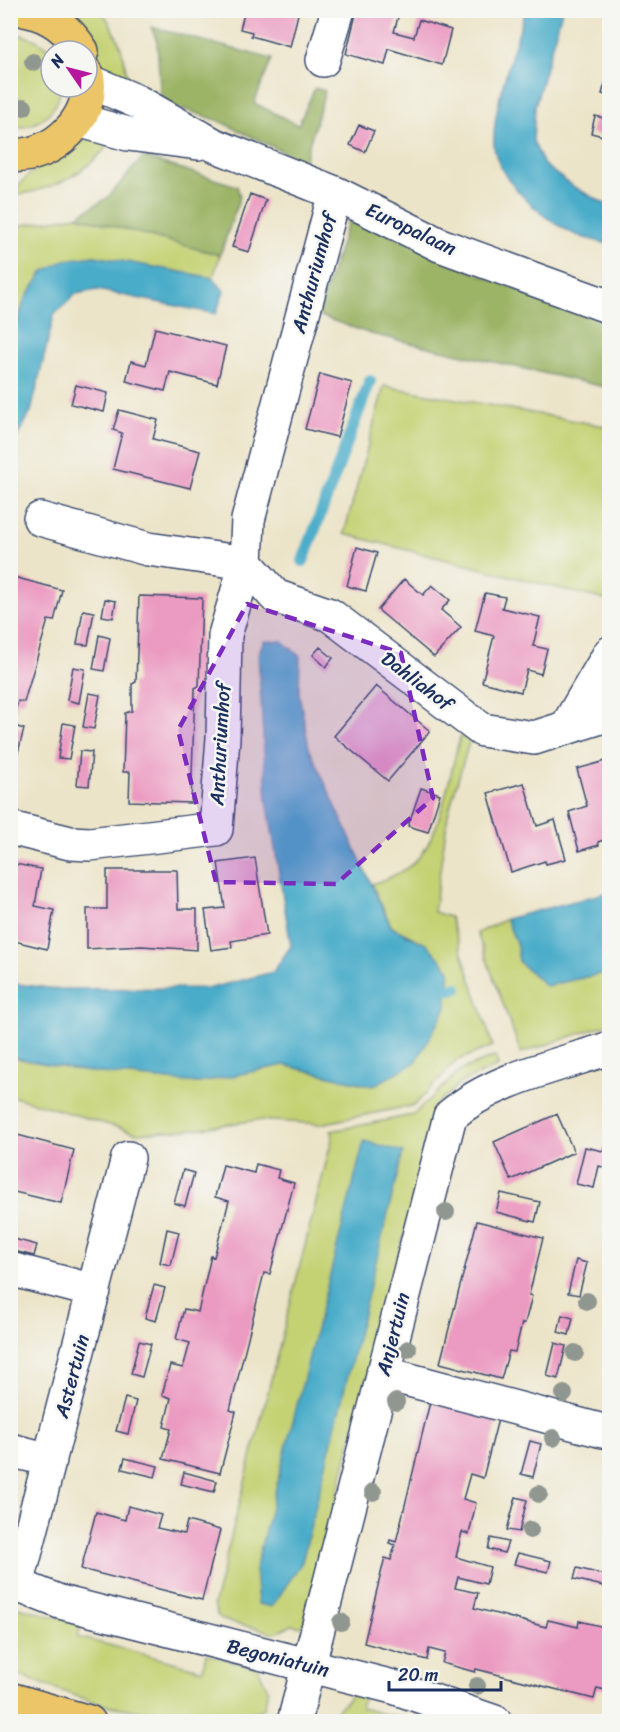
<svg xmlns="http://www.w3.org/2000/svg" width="620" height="1732" font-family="Sriracha,sans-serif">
<rect width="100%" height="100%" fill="#f6f6f2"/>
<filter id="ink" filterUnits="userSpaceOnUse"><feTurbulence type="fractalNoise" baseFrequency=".0167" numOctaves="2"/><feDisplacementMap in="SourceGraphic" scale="12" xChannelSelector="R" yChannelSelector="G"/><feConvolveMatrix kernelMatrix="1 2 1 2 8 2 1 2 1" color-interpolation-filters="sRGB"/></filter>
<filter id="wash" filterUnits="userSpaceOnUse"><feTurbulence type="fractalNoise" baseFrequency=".008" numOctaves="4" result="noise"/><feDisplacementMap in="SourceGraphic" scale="24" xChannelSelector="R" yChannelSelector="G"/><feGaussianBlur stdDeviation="1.35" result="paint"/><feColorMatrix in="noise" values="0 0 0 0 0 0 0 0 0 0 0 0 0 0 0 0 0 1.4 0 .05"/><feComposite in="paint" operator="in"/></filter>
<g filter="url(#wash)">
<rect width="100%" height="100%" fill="#ece4c8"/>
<path fill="#c4d273" stroke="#708068" stroke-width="1.5" d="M78 11H102C121 39 124 54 129 87L105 72Z
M17 34C31 37 41 41 51 51V87H61C58 113 36 129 10 128L11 35Z
M96 137 111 142C85 174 57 188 17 195L14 192C32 166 65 146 96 137Z
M77 216 220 255 213 278 94 256 43 272 25 299 11 340V227Z
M384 386 609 427V601L344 534Z
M460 737 470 739 448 814 434 912 450 917 493 1046 456 1061 415 1105 320 1124 257 1120 196 1129 137 1133 11 1096 10 1057 82 1071 198 1083 284 1065 373 1086 428 945 392 927 372 884C389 878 408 871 420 856 442 829 450 772 460 737Z
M506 919 517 945 519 962 546 986 609 972V1024L521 1053 477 933Z
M496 1056 498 1066 462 1082 438 1103 305 1620 301 1627 292 1625 275 1633 223 1620 217 1615 214 1604 333 1135 331 1131 413 1115 461 1070Z
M11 1605 81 1624 78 1637 203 1670 206 1654 258 1668 268 1690 264 1709 254 1712C205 1712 150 1717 102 1704 71 1696 41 1683 11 1672Z
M352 1694 364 1695 361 1708 412 1721 331 1722 335 1713Z"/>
<path fill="#9bb465" stroke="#5b7262" stroke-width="1.5" d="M151 27 272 59 254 103 298 125 315 88 325 91 304 162 217 120 161 102 157 41Z
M143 157 237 186 240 197 220 255 77 216 107 198Z
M350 216C436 256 519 295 609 320V388L371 334 317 315Z"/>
<path fill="#4aacc9" stroke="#326e94" stroke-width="1.5" d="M525 11H562L535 106 533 141 544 165 574 187 609 206V244C598 241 585 239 574 234 544 220 496 179 494 145 492 107 515 48 525 11Z
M94 256 213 278 224 291 216 314 97 290 76 294 54 315 31 412 11 448V340L25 299 43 272 65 260Z
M264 641H282L300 656 299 693 309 748 391 927 428 945 450 970 446 1008 416 1062 373 1086 284 1065 198 1083 82 1071 11 1057V983L56 989 211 988 273 972 291 946 267 800 258 654Z
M609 892V972L546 986 519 962 517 945 506 919Z
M364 1141 403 1152 302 1562 272 1607 258 1604 255 1570Z"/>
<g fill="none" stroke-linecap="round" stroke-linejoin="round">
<path stroke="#4aacc9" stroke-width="12" d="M303 561 370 381
M434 991 457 988"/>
</g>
<g id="blocks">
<path fill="#eb9ac1" d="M245 10H299L290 47 251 36 252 32 240 29Z
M357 10H400L394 32 414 37 419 20 451 30 442 65 389 49 385 65 346 54Z
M609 70V96L602 94Z
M595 116 609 119 607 137 591 133Z
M359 125 374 131 365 152 350 145Z
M250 194 266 200 249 252 232 247Z
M155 328 226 346 217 384 170 372 165 391 126 381 131 361 146 365Z
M320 374 352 383 337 437 305 429Z
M76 385 108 393 104 412 71 404Z
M119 410 158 420 153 439 200 451 190 488 113 469 122 433 113 430Z
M357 547 377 553 366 591 347 586Z
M10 576 62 590 54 621 48 620 24 702 18 701 11 725 24 729 16 760 10 758Z
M404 579 423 595 432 585 450 600 441 610 461 627 434 657 378 610Z
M485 593 505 597 502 608 540 617 533 646 547 649 541 674 527 670 521 692 482 682 494 636 475 631Z
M139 596 202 598 199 686 195 688 191 803 129 801 130 772H123L125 713 132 711V684L136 682Z
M105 599 116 601 113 618 102 616Z
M83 610 94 612 88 645 77 644Z
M99 635 110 638 104 671 93 669Z
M320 647 333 658 326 667 313 655Z
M73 667 85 669 79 703 67 700Z
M376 686 430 731 388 781 334 736Z
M89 693 100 695 94 729 83 727Z
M63 723 75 725 69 759 58 758Z
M80 751 92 752 89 786 77 785Z
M609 760V838L598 842 599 845 579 851 569 812 587 806 577 769Z
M524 783 537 826 555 820 566 859 546 864 545 861 511 872 488 793Z
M421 788 440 794 428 832 408 826Z
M255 858 267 935 231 941 232 947 211 950 205 910 225 908 218 863Z
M10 863 41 869 35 906 54 910 47 949 10 940Z
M107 870H177L178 909H197V950L142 946 87 949V909H107Z
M557 1114 574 1152 511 1180 494 1142Z
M609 1129V1169L599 1166 594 1188 576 1184 585 1147 603 1151Z
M10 1133 74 1150 61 1203 10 1191Z
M256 1164 279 1170 277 1178 294 1183 270 1274 264 1273 230 1410 236 1412 220 1473 163 1459 171 1429 164 1427 171 1398 162 1395 170 1365 183 1368 190 1343 176 1339 184 1309 198 1312 211 1256 214 1257 229 1201 215 1197 223 1165 254 1173Z
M183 1170 194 1173 185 1206 174 1203Z
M501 1193 540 1202 535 1222 496 1212Z
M477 1221 543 1238 529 1295 532 1296 525 1323H522L515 1352 509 1351 501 1379 440 1363Z
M167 1229 179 1232 171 1265 160 1263Z
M10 1238 37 1245 34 1256 10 1250Z
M576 1260 587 1263 579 1295 568 1293Z
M154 1285 165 1288 156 1321 145 1318Z
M562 1315 573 1318 569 1335 558 1332Z
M139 1341 151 1344 142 1377 131 1374Z
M555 1343 566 1346 558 1379 547 1376Z
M125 1398 136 1401 128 1434 116 1431Z
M430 1402 498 1419 483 1478 470 1474 463 1499 476 1503 469 1534 462 1532 456 1557 490 1567 486 1584 458 1577 455 1588 478 1593 474 1608 546 1627 548 1620 578 1627 579 1621 609 1628V1691L597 1688 594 1699 476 1669 475 1672 442 1663 445 1653 429 1649 427 1660 364 1643 384 1561 385 1558 391 1560 395 1545 389 1543 390 1540 396 1542Z
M530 1441 541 1444 533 1477 521 1474Z
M125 1458 158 1466 155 1477 122 1469Z
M184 1472 217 1481 214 1492 181 1484Z
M516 1497 527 1500 519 1532 507 1530Z
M128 1506 161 1515 157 1528 184 1534 187 1521 220 1530 202 1600 81 1569 96 1512 125 1520Z
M491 1538 508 1542 504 1553 488 1549Z
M518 1553 551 1561 548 1572 514 1564Z
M577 1568 609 1576 607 1587 574 1579Z"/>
</g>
</g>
<g filter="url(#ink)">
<use href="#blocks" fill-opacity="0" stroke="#3a4a6e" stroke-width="1.5"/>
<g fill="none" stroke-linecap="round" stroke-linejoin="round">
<defs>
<path id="minor" d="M323 60 338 10
M89 81 138 102 214 145 335 193 440 245 610 307
M78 120 128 134 198 143
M40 519 148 549 246 563 275 596 330 615 482 730 534 738 610 714
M566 728 610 653
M10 828 70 843 90 844 216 829 223 738 225 635 246 563 248 520 335 193
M128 1158 17 1585 60 1602 393 1687 495 1722
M10 1269 94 1291
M383 1373 603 1431
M10 1450 50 1460
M294 1722 450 1116C492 1079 557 1066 610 1048"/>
<path id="major" d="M25 10C51 15 68 29 82 51
M10 155C52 160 97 116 87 74
M10 1699 89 1722"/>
</defs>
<use href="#minor" stroke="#3a4a6e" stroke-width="36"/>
<use href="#major" stroke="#3a4a6e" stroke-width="36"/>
<use href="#minor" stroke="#fff" stroke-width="33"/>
<use href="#major" stroke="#ecc569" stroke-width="33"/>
</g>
<g fill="#909790">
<circle cx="33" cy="62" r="9"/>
<circle cx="24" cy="107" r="9"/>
<circle cx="446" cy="1212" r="9"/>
<circle cx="587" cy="1301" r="9"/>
<circle cx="408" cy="1349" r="9"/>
<circle cx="575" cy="1353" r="9"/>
<circle cx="564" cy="1394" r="9"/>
<circle cx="396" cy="1402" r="9"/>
<circle cx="553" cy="1438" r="9"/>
<circle cx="373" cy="1492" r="9"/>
<circle cx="539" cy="1494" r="9"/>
<circle cx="530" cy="1530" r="9"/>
<circle cx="341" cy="1622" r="9"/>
<circle cx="477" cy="1686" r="9"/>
</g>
</g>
<path fill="#7b2cbf" fill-opacity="0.2" stroke="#7b2cbf" stroke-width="4.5" stroke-dasharray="12 8" stroke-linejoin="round" d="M247 604 401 653 433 798 336 884 216 882 178 730Z"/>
<g text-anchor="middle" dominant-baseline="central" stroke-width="5" stroke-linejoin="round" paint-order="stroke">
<g font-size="20" fill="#1b2f5e" stroke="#f6f6f2">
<text transform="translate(411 229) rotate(25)">Europalaan</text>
<text transform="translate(314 273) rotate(-75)">Anthuriumhof</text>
<text transform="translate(417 681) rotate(37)">Dahliahof</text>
<text transform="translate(220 744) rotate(-87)">Anthuriumhof</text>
<text transform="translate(393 1334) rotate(-76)">Anjertuin</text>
<text transform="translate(72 1376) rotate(-75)">Astertuin</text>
<text transform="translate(278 1658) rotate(14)">Begoniatuin</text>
</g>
</g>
<rect width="620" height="1732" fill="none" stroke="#f6f6f2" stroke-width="36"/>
<g transform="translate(69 69) rotate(305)"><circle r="28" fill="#f6f6f2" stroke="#9ea6b7" stroke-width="1.5"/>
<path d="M0-4.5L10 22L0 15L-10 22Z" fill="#b5179e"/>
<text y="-9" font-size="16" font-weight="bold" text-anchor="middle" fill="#1b2f5e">N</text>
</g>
<path d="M389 1681v9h112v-9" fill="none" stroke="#1b2f5e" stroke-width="3"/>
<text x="398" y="1681" font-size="18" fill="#1b2f5e" stroke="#f6f6f2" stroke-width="4.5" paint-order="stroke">20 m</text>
</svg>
